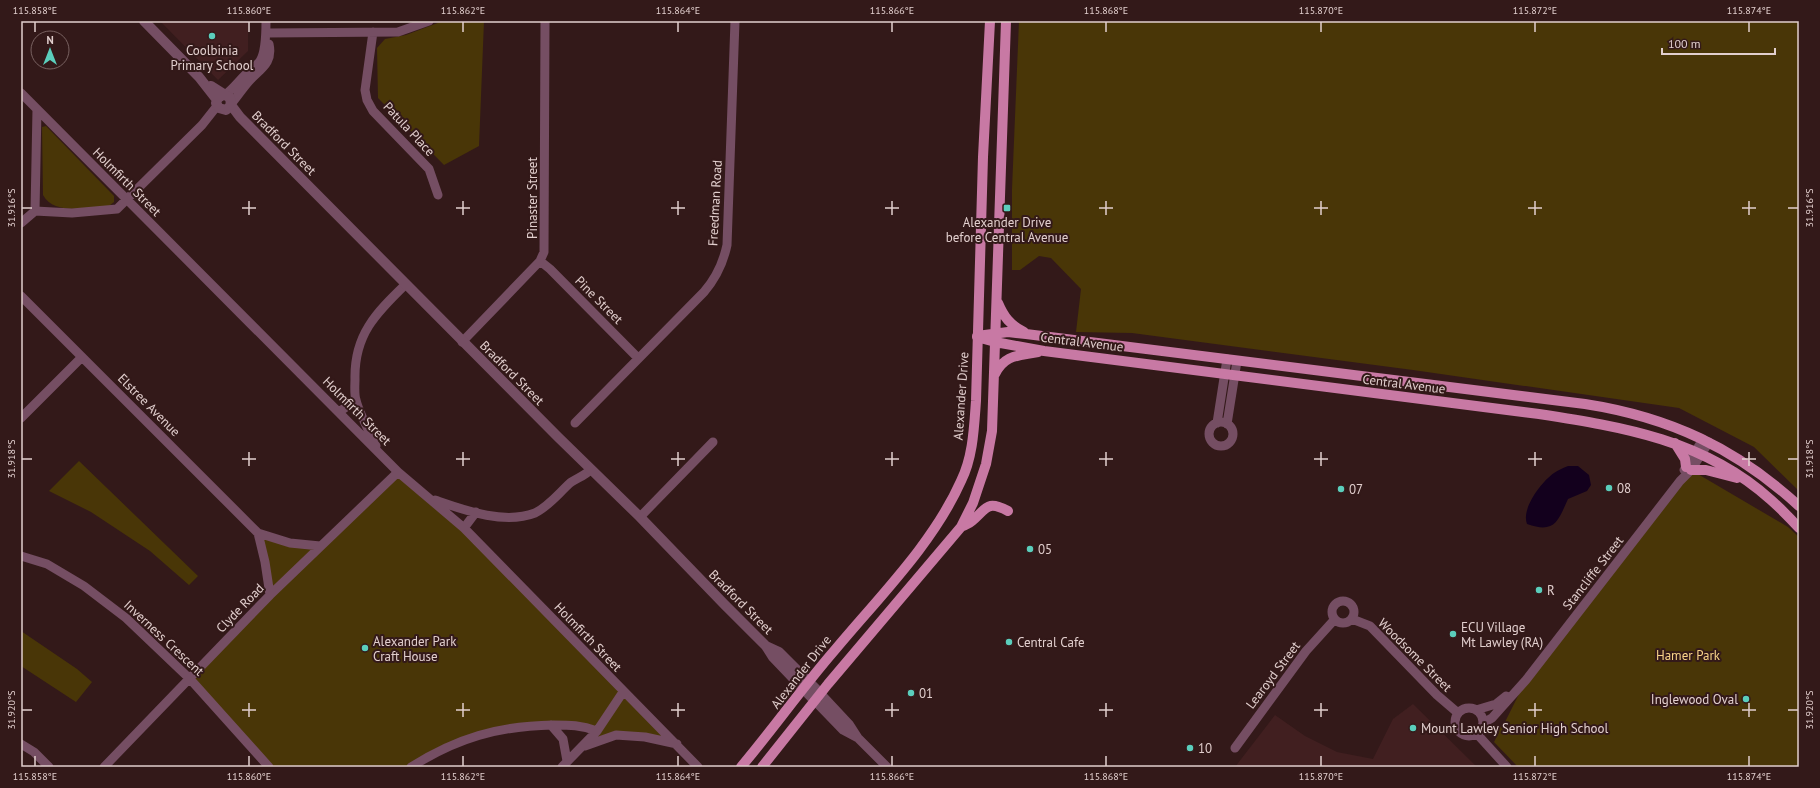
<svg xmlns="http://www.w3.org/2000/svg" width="1820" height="788" font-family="'PT Sans',sans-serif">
<rect width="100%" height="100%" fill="#331919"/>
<path fill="#411f20" d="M160 21H248V51L218 80Z
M1413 704 1477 767H1235L1275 715 1305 736 1337 752 1373 759 1393 719Z"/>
<path fill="#493607" d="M443 21H484L479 146 444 165 378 98 377 48 385 39 406 35Z
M1019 21H1799V491L1754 447 1679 408 1413 370 1132 333 1076 332 1081 289 1051 258 1039 256 1020 270H1012V189Z
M46 126 114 196V202L109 206C89 207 54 216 43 195L42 127Z
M79 461 198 576 189 585 150 551 91 512 49 491Z
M1691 470 1788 527 1799 537V767H1518L1494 742 1499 732 1497 730 1505 722 1526 680Z
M398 472 430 498 677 744 616 735 583 747 597 731 582 725 498 729 411 767H269L190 679 270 595 258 533 320 546Z
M21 631 77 669 92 682 76 702 21 666Z"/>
<path fill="#13001d" d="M1568 466H1578L1589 475 1591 485 1587 491 1568 499C1558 521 1555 534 1527 524 1521 509 1541 482 1554 473 1558 470 1563 468 1568 466Z"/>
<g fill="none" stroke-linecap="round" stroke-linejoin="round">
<path stroke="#754e63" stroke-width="9" d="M373 32 365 90 367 100 373 111 429 169 438 195
M266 33 398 32 429 21
M21 93 398 472 464 528 698 767
M225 95C233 89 238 82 245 75 250 70 256 67 260 61 266 52 266 31 266 21
M231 104C238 96 244 86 251 79 262 68 273 62 269 44
M37 109 35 211 72 213 117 209 202 125 217 106
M21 223 35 211
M540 261 550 269 638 358
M21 296 258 533 290 543 320 546
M462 342 540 261 544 252 545 21
M339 412 356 400
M21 418 82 357
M1209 434a12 12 0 1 1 24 0a12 12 0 1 1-24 0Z
M575 423 704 292C716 278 723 264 727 245L735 21
M1217 423 1227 359
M1227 424 1237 361
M376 446C370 433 359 413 356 400 354 394 355 385 355 379 354 335 376 313 405 285
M1684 470 1703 439
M435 500C464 510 504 525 535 513 549 506 558 494 570 483 576 478 585 476 590 470
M640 517 713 442
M464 528 476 512
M258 533 265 562 270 595
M21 556 47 564 84 586 126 618 190 679 269 767
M1332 612a11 11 0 1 1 22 0a11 11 0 1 1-22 0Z
M1352 619 1370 626 1437 695 1458 713
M821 694 849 724 858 738 887 767
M815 701 843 730 858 738
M1455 722a14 14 0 1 1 28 0a14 14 0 1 1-28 0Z
M1476 710 1496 704 1506 696
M1483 723 1492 718 1526 680 1680 481 1691 470 1709 442
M551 725 563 739 567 761
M1477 734 1507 767
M21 744 34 752 49 767
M585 746 616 735 645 737 677 744
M1235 748 1306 651 1335 619
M104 767 270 595 398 472
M411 767C457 738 498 726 553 725 570 725 581 725 597 731
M562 767 597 731 623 692"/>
<path stroke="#754e63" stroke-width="10" d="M144 21 199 77 217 100
M211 86 230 98 231 105 226 110 219 108 216 103 218 98 223 95
M231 105 240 117 558 437 640 517 724 604 766 646 773 657 815 701
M766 646 779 652 821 694"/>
<path stroke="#c879a4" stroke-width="10" d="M998 303C1004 317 1010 325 1024 332
M977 336 1008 332 1026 334 1585 404C1669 417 1736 448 1799 506
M977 337 995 342 1044 351 1539 414C1623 427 1705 440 1771 500 1781 509 1790 518 1799 528
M995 374C1005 354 1019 356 1038 352
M1675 443 1685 459 1686 467
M1691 470H1706L1737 478
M961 527C965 525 969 524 972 521 987 508 987 500 1008 511
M741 767C773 729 802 688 834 651 878 598 933 544 961 481 973 457 974 428 976 401L983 157 990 21
M762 767 828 684 961 527 973 503 986 464 992 431 1006 21"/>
</g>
<path fill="none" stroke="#e2cfce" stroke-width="1.5" d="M35 22V32M249 22V32M463 22V32M678 22V32M892 22V32M1106 22V32M1321 22V32M1535 22V32M1749 22V32M249 201V215M463 201V215M678 201V215M892 201V215M1106 201V215M1321 201V215M1535 201V215M1749 201V215M22 208H32M242 208H256M456 208H470M671 208H685M885 208H899M1099 208H1113M1314 208H1328M1528 208H1542M1742 208H1756M1788 208H1798M249 452V466M463 452V466M678 452V466M892 452V466M1106 452V466M1321 452V466M1535 452V466M1749 452V466M22 459H32M242 459H256M456 459H470M671 459H685M885 459H899M1099 459H1113M1314 459H1328M1528 459H1542M1742 459H1756M1788 459H1798M249 703V717M463 703V717M678 703V717M892 703V717M1106 703V717M1321 703V717M1535 703V717M1749 703V717M22 710H32M242 710H256M456 710H470M671 710H685M885 710H899M1099 710H1113M1314 710H1328M1528 710H1542M1742 710H1756M1788 710H1798M35 756V766M249 756V766M463 756V766M678 756V766M892 756V766M1106 756V766M1321 756V766M1535 756V766M1749 756V766"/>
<g fill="#5bcebc" stroke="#331919" stroke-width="1.5">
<circle cx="212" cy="36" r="4"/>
<rect x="1003" y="204" width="8" height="8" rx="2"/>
<circle cx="1609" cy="488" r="4"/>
<circle cx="1341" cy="489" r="4"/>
<circle cx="1030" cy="549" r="4"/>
<circle cx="1539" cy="590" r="4"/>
<circle cx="1453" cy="634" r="4"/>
<circle cx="1009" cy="642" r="4"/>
<circle cx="365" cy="648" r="4"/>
<circle cx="911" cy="693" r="4"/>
<circle cx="1746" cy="699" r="4"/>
<circle cx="1413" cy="728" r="4"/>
<circle cx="1190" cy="748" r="4"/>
</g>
<g text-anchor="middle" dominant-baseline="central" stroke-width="4" stroke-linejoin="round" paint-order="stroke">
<g font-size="13" fill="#e2cfce" stroke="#331919" text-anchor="start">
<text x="212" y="50" text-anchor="middle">Coolbinia<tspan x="212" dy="15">Primary School</tspan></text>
<text x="1007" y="222" text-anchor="middle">Alexander Drive<tspan x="1007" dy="15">before Central Avenue</tspan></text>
<text x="1617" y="488">08</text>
<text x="1349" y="489">07</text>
<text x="1038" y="549">05</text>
<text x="1547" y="590">R</text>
<text x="1461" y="627">ECU Village<tspan x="1461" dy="15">Mt Lawley (RA)</tspan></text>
<text x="373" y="641">Alexander Park<tspan x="373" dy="15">Craft House</tspan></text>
<text x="1017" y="642">Central Cafe</text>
<text x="919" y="693">01</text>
<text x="1738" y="699" text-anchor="end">Inglewood Oval</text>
<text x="1421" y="728">Mount Lawley Senior High School</text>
<text x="1198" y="748">10</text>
</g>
<g font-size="13" fill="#e2cfce" stroke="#331919">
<text transform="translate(409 129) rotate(47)">Patula Place</text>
<text transform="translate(284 143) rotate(45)">Bradford Street</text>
<text transform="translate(127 182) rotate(45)">Holmfirth Street</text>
<text transform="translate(532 198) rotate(-90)">Pinaster Street</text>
<text transform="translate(715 203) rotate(-87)">Freedman Road</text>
<text transform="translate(599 300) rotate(45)">Pine Street</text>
<text transform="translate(1082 342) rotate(7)">Central Avenue</text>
<text transform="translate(512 373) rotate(45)">Bradford Street</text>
<text transform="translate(1404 384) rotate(7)">Central Avenue</text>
<text transform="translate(961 396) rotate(-86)">Alexander Drive</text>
<text transform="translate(149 405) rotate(45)">Elstree Avenue</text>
<text transform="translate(357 411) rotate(45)">Holmfirth Street</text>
<text transform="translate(1593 573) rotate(-52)">Stancliffe Street</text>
<text transform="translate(741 602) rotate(45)">Bradford Street</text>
<text transform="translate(240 608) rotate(-46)">Clyde Road</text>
<text transform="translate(588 637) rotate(46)">Holmfirth Street</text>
<text transform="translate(164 638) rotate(43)">Inverness Crescent</text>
<text transform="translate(1415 655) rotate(45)">Woodsome Street</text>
<text transform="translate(801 672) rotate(-52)">Alexander Drive</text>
<text transform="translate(1273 675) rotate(-53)">Learoyd Street</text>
</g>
<g font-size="13" fill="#f8d388" stroke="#331919">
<text x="1688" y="655">Hamer Park</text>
</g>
</g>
<rect width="1820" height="788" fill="none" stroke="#331919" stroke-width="44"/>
<g transform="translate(50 50)"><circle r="19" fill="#331919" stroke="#796261"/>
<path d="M0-3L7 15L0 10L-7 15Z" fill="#5bcebc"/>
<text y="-6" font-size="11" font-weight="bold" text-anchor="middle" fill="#e2cfce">N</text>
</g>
<path d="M1662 48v6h113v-6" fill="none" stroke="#e2cfce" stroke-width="2"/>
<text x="1668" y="48" font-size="12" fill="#e2cfce" stroke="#331919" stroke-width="3" paint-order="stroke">100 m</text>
<rect x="22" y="22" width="1776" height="744" fill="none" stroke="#e2cfce" stroke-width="1.5"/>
<g font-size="10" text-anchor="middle" fill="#e2cfce">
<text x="35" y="14">115.858°E</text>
<text x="249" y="14">115.860°E</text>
<text x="463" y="14">115.862°E</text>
<text x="678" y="14">115.864°E</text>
<text x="892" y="14">115.866°E</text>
<text x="1106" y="14">115.868°E</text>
<text x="1321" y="14">115.870°E</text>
<text x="1535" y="14">115.872°E</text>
<text x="1749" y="14">115.874°E</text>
<text transform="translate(11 208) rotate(-90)" y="4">31.916°S</text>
<text transform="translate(1809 208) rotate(-90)" y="4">31.916°S</text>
<text transform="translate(11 459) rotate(-90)" y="4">31.918°S</text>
<text transform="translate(1809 459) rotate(-90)" y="4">31.918°S</text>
<text transform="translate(11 710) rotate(-90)" y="4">31.920°S</text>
<text transform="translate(1809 710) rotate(-90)" y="4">31.920°S</text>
<text x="35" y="780">115.858°E</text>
<text x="249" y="780">115.860°E</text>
<text x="463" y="780">115.862°E</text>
<text x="678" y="780">115.864°E</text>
<text x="892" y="780">115.866°E</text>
<text x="1106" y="780">115.868°E</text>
<text x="1321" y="780">115.870°E</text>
<text x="1535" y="780">115.872°E</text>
<text x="1749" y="780">115.874°E</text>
</g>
</svg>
